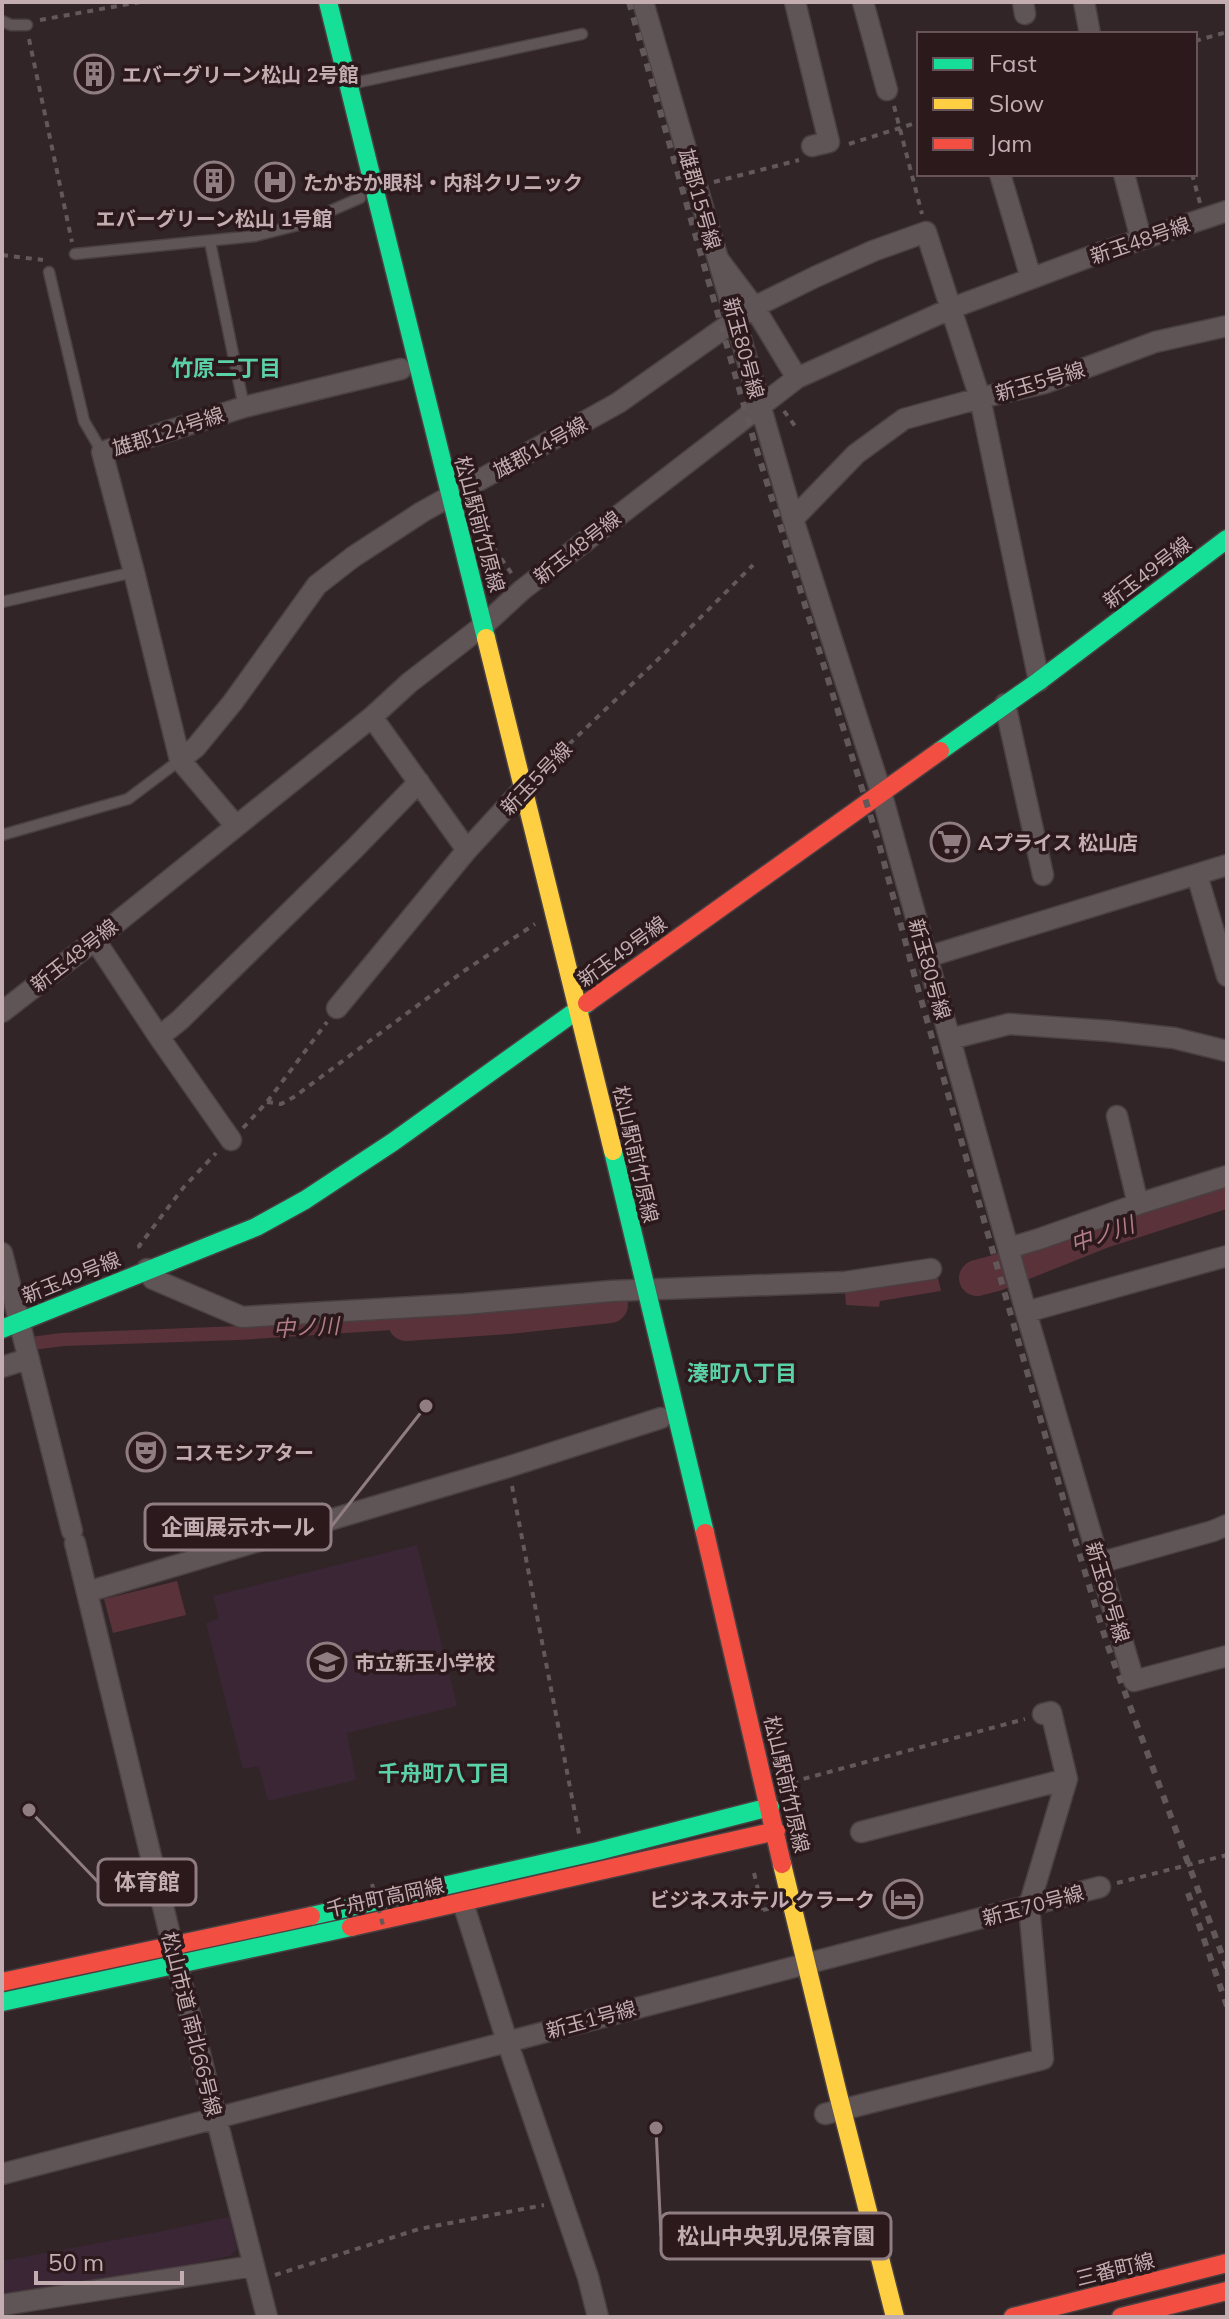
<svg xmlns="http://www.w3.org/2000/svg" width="1229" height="2319" font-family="Mulish,'Noto Sans JP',sans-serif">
<rect width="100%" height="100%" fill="#312528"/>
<path fill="#3b2636" d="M417 1545 457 1706 347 1733 356 1780 268 1801 259 1766 243 1769 206 1623 219 1619 213 1596Z
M229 2217 237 2249 230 2256 100 2283 2 2298V2261L163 2231Z"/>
<path fill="#59323a" d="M938 1278 941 1291 880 1301 879 1307 846 1305 845 1292Z
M608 1299 612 1311 506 1323H486L485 1311Z
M452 1313 454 1326 239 1340 64 1346 33 1350 30 1337 61 1333 239 1326Z
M177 1581 186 1615 113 1633 104 1599Z"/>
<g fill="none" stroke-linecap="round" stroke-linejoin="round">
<path stroke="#59323a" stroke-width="36" d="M977 1278 996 1273 1103 1230 1227 1190
M406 1323 508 1316 610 1305"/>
<defs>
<path id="lane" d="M2 21 11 25H27
M350 84 582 34
M210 242 244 407
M75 254 255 236 298 225 360 198
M49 272 84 421 102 452
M2 602 134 572
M2 835 128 799 180 760"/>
<path id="street" d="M643 2 718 259 754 307 797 378
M795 2 829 142 812 146
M863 2 887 90
M1023 2 1025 14
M1084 2 1090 34
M1000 174 1031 278
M1124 174 1141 239
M718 259 793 519 881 792 1026 1312 1134 1681 1227 1656
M793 519 856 454 904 419 980 398 1045 383 1155 342 1227 326
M1005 704 1043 875
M372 717 467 850
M180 760 134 572 102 452 244 407 401 369
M236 826 180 760 196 747 233 702 317 585 353 557 422 512 618 403 754 307 815 277 873 251 926 232 980 398 1039 681
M1197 875 1227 976
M95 940 159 1037 231 1140
M927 957 1227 865
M337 1008 467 850 524 788
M2 1012 95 940 372 717 409 683 484 625 522 590 797 378 952 308 1097 254 1227 211
M159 1037 180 1020 355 848 419 782
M950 1039 1009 1024 1109 1031 1174 1038 1227 1051
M1117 1116 1138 1204
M1009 1248 1039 1239 1138 1204 1227 1176
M2 1253 72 1531
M147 1269 153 1279 242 1317 465 1304 611 1291 845 1282 931 1269
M1026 1312 1227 1256
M2 1367 18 1362H28
M75 1543 177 1964 267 2317
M1099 1563 1213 1531 1227 1525
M87 1592 508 1467 661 1418
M861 1832 1067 1779 1051 1712 1043 1714
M463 1903 507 2041 588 2277 598 2317
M825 2114 1043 2059 1029 1906 1067 1779
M2 2174 1100 1887
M2 2305 253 2266"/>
<path id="fast" d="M328 2 486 638
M940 751 1039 681 1227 539
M613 1151 705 1533
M2 1329 256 1227 305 1200 393 1142 587 1003
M311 1916 598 1851 770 1807
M2 2002 351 1927"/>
<path id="slow" d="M486 638 613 1151
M782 1864 838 2094 895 2317"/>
<path id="jam" d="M587 1003 940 751
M705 1533 782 1864
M351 1927 776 1831
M2 1982 311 1916
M1013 2317 1227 2263
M1121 2317 1227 2291"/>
</defs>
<use href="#lane" stroke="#4a4042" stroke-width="13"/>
<use href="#street" stroke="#4a4042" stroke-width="23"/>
<use href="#fast" stroke="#4a4042" stroke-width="21"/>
<use href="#slow" stroke="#4a4042" stroke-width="21"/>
<use href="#jam" stroke="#4a4042" stroke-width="21"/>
<path stroke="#63585b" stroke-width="4" stroke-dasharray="6 6" stroke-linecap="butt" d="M40 20 140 2
M29 39 72 242
M1195 41 1227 32
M894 106 922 214
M849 144 919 122
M1192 174 1200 203
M714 182 799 160
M2 255 43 260
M784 411 795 426
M485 541 493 547 512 574
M543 769 672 646 753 565
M267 1102 281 1104 294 1097 464 971 535 924
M243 1128 267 1102 327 1022
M140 1248 139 1246 183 1188 216 1153
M512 1486 579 1834
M792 1782 1025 1719
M754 1873 763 1910
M1117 1883 1227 1855
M275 2275 419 2229 544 2205"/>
<use href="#lane" stroke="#5f5456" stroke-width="10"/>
<use href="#street" stroke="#5f5456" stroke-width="20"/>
<use href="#fast" stroke="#16e098" stroke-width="18"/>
<use href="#slow" stroke="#ffcf43" stroke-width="18"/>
<use href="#jam" stroke="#f24e42" stroke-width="18"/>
<path stroke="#62585a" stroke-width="6" stroke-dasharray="8 8" stroke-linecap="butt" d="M629 2 754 441 878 840 917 985 1073 1533 1107 1644 1227 1968
M1188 1893 1227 2006"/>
<path stroke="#63585b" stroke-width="4" stroke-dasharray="6 6" stroke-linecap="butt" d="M372 1884 384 1929
M763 1910 806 1900"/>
</g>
<defs>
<symbol id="building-ring" viewBox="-11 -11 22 22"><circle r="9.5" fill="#2b191c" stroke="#907d81" stroke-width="1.5"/><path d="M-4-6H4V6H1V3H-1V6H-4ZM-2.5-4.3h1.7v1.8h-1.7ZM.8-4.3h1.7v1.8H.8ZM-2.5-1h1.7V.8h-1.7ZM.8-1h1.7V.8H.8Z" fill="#907d81"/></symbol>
<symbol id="hospital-ring" viewBox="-11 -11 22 22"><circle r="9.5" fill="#2b191c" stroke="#907d81" stroke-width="1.5"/><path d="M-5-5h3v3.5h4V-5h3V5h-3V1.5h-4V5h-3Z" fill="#907d81"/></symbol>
<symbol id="supermarket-ring" viewBox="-11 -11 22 22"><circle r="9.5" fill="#2b191c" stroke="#907d81" stroke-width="1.5"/><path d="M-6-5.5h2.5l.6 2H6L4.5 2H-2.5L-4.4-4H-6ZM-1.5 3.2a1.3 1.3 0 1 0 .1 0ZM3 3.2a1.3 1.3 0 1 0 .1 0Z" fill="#907d81"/></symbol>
<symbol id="theatre-ring" viewBox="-11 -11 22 22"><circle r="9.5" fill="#2b191c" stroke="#907d81" stroke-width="1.5"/><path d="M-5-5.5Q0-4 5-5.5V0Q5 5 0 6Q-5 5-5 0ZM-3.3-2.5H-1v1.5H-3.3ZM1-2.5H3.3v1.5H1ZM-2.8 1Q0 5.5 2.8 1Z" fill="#907d81"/></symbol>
<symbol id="school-ring" viewBox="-11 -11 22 22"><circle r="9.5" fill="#2b191c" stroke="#907d81" stroke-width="1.5"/><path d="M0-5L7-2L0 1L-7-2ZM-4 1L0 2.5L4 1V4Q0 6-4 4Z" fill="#907d81"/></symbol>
<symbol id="hotel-ring" viewBox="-11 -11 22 22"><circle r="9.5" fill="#2b191c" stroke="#907d81" stroke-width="1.5"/><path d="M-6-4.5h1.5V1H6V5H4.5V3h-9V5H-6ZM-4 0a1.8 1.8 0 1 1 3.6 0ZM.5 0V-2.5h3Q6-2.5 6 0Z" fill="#907d81"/></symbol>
</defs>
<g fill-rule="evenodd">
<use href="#building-ring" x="72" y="52" width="44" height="44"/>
<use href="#building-ring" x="192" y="159" width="44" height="44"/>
<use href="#hospital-ring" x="253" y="160" width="44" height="44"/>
<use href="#supermarket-ring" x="928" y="820" width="44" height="44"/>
<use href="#theatre-ring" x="124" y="1430" width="44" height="44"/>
<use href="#school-ring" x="305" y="1640" width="44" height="44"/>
<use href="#hotel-ring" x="881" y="1877" width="44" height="44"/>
</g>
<g text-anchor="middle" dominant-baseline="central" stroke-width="7" stroke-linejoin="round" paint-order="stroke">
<g font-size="20" font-weight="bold" fill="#c3adb1" stroke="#2b191c" text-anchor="start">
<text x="122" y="74">エバーグリーン松山 2号館</text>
<text x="303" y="182">たかおか眼科・内科クリニック</text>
<text x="214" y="218" text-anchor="middle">エバーグリーン松山 1号館</text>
<text x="978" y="842">Aプライス 松山店</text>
<text x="174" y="1452">コスモシアター</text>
<text x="355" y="1662">市立新玉小学校</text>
<text x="875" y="1899" text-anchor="end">ビジネスホテル クラーク</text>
</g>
<g font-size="20" fill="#c3adb1" stroke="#2b191c">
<text transform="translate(700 199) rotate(74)">雄郡15号線</text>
<text transform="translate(1140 240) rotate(-19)">新玉48号線</text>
<text transform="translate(744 348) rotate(75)">新玉80号線</text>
<text transform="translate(1040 381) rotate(-16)">新玉5号線</text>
<text transform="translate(168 431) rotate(-18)">雄郡124号線</text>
<text transform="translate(540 447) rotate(-29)">雄郡14号線</text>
<text transform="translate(480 524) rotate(75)">松山駅前竹原線</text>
<text transform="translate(577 547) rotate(-38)">新玉48号線</text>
<text transform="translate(1147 572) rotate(-37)">新玉49号線</text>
<text transform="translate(536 778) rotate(-46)">新玉5号線</text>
<text transform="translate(622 951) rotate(-36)">新玉49号線</text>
<text transform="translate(74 955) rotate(-38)">新玉48号線</text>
<text transform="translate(930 969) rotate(74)">新玉80号線</text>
<text transform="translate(636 1154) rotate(77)">松山駅前竹原線</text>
<text transform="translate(71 1277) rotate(-22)">新玉49号線</text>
<text transform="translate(1108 1592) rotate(73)">新玉80号線</text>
<text transform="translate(787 1784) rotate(77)">松山駅前竹原線</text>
<text transform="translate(385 1897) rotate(-12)">千舟町高岡線</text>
<text transform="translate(1033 1905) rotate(-15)">新玉70号線</text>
<text transform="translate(591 2019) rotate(-15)">新玉1号線</text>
<text transform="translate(192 2024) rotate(76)">松山市道 南北66号線</text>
<text transform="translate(1115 2269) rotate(-14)">三番町線</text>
</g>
<g font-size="22" font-weight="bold" fill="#5bd1a7" stroke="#2b191c">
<text x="226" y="368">竹原二丁目</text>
<text x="742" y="1373">湊町八丁目</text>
<text x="444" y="1773">千舟町八丁目</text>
</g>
<g font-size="22" font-style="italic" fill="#b07d88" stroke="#2b191c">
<text transform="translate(1102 1234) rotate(-19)">中ノ川</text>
<text transform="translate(306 1327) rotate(-3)">中ノ川</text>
</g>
</g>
<path fill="none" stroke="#907d81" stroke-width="3" d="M426 1406L331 1527M29 1810L98 1882M656 2128L661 2236"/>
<g fill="#907d81" stroke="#2b191c" stroke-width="3">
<circle cx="426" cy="1406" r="8"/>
<circle cx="29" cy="1810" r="8"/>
<circle cx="656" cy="2128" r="8"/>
</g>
<g fill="#2b191c" stroke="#907d81" stroke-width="3">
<rect x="145" y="1504" width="186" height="46" rx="8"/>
<rect x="98" y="1859" width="98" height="46" rx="8"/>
<rect x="661" y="2213" width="230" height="46" rx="8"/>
</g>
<g font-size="22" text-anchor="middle" font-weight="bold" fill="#c3adb1">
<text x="238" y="1535">企画展示ホール</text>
<text x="147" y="1890">体育館</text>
<text x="776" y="2244">松山中央乳児保育園</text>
</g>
<rect width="1229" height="2319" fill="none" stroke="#c3adb1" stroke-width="8"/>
<rect x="917" y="32" width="280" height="144" fill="#2b191c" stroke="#685458" stroke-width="2"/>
<rect x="933" y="58" width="40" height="12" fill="#16e098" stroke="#685458" stroke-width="2"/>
<text x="989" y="72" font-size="24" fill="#c3adb1">Fast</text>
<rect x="933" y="98" width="40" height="12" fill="#ffcf43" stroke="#685458" stroke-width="2"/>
<text x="989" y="112" font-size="24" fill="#c3adb1">Slow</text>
<rect x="933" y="138" width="40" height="12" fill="#f24e42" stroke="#685458" stroke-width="2"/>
<text x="989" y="152" font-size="24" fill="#c3adb1">Jam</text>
<path d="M36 2271v12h146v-12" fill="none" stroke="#c3adb1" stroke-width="4"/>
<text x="48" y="2271" font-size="24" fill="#c3adb1" stroke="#2b191c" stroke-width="6" paint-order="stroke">50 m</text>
</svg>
